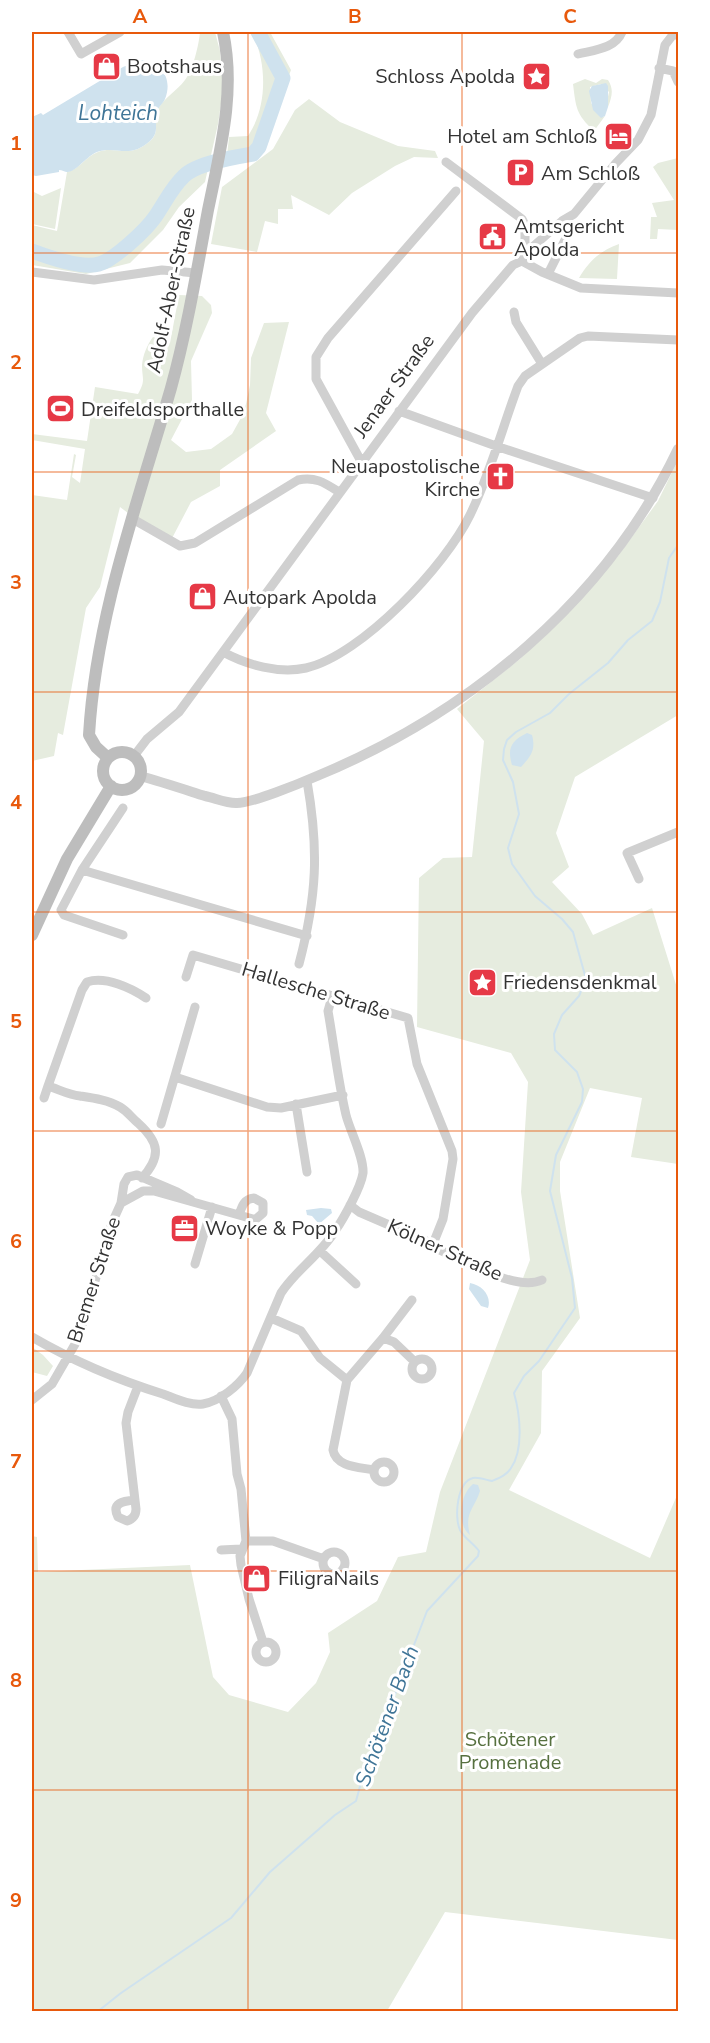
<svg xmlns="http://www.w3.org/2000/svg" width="710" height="2043" font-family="'Nunito Sans',sans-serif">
<rect width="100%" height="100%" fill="#fff"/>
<path fill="#e6ecdf" d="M200 32H215L220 51 223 90 218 124 205 182 179 207 163 230 130 263 86 274 32 265V225L57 231 67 172C79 170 86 156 98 152 116 145 129 160 150 141 161 132 152 121 157 111 164 97 177 91 185 80 193 70 199 44 200 32Z
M252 32H270L291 70 262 150 252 157 226 165 229 137 248 136C268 106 267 63 252 32Z
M585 79 596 83 602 79 608 80C614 89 612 97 608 107L607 101 609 92 601 84 590 87 591 103 603 117 605 116 594 131C576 114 576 108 573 84Z
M309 99 340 122 398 146 435 151 438 158 414 157 395 166 352 193 329 215 291 195 293 209H278V224L265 221 257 252 211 244 222 187 273 149 295 110Z
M678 158V230L658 229 657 239H650L651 217H657L652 203 674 200 653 167 658 163Z
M61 188 55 229 32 224V191L42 196Z
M619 244 617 279 579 278C589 261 600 251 619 244Z
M179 295 202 296 211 305 212 313 191 361 192 400 171 440 186 452 211 449 232 434 242 416 246 404 250 385 251 358 264 323 289 322 266 413 276 431 220 470V486L191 502 169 544 120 507 100 587 86 608 63 735 58 733 54 756 32 761V495L67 500 74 454 76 455 72 477 80 483 85 449 32 440V434L87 441 95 387 138 394C146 380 142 379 142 365 143 355 147 345 153 337L170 343Z
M678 460V715L575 777 556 833 569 867 552 882 582 914 593 935 652 908 678 991V1164L631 1157 642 1098 590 1088 560 1162V1191L580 1318 542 1371 541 1433 509 1490 650 1558 678 1493V1940L445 1912 387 2011H32V1536L37 1537 38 1572 190 1565 213 1677 229 1695 288 1712 316 1683 330 1652 328 1633 377 1601 398 1557 426 1552 440 1492 530 1260 521 1192 528 1082 511 1053 417 1027 419 878 443 858 472 857 484 741 457 709 520 659 618 556 658 501Z
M32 1347 43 1355 53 1366 47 1376 32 1372Z"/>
<path fill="#cfe2ee" d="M141 60C162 62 173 79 165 99 162 105 156 109 156 115 155 125 159 133 150 141 129 160 116 145 97 152 88 155 75 173 67 172 65 172 62 170 59 170V172L36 176 32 175V117L41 113 43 115 123 67Z
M606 83 608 86V107L605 116 601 118 593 110 589 91 592 86Z
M527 733 532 735C536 750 531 756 521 767L512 765C507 748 511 741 527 733Z
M321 1208 331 1209 332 1213 319 1224 312 1216 307 1215 306 1210Z
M470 1283C482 1285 492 1296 488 1308L481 1306 469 1289Z
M473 1484 478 1485 480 1491C474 1510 464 1512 470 1535 456 1524 460 1494 473 1484Z"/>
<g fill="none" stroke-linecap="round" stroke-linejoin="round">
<path stroke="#cfe2ee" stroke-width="2" d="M97 2012 121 1993 231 1918 270 1872 335 1815 356 1801 367 1761 384 1735 391 1705 427 1611 478 1556 479 1551C473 1543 464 1538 460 1530 454 1517 457 1482 473 1478 479 1477 486 1480 492 1481 499 1478 507 1475 511 1468 524 1449 520 1414 514 1393L524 1376 539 1361 575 1308 572 1278 550 1191 556 1155 582 1102 583 1089 577 1072 555 1050 554 1034 562 1015 579 996 586 979 573 932 562 919 535 896 512 864 508 848 519 814 513 782 503 760 504 749 507 740 516 732 550 713 569 694 608 663 628 640 652 621 660 602 669 558 678 545"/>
<path stroke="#cfe2ee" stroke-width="15" d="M32 251C48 257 82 269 99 264 114 260 146 230 155 217 164 204 172 187 184 176 197 163 235 157 253 154L259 147 283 78 258 32"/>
<path stroke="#d0d0d0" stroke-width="9" d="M68 32 81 54 120 32
M578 54C594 50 615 49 622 32
M659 68 673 71 678 82
M446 162 522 219 525 225V255
M522 261 542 272 581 288 678 293
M32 272 94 280 162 270 196 273
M548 274 570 230 568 218
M514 312 516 322 542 364
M399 411 496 446 653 498
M362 463 316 379V357L328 338 456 191
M131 518 180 546 195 543 298 480C315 476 325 483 339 492
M223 652C247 665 279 674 306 668 362 655 446 565 470 515 490 474 502 429 518 386L525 376 580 338 588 336 678 340
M134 756 147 739 179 712 472 313 513 265 522 261 528 251 562 221 574 214 616 163 638 140 651 115 665 45 672 36 678 34
M123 808 82 870 61 910 64 915 123 935
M82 870 307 936
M639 879 627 853 678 832
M299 964C317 896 319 850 307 781
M186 977 193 955 408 1018 417 1064 452 1151 453 1159 443 1219 433 1244
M175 1077 267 1107 281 1108 343 1095
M48 1086 82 990 87 982C106 976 131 988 146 998
M44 1098 48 1086C58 1089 69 1095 80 1096 93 1098 108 1100 120 1107 127 1111 132 1118 138 1123 159 1142 162 1156 142 1178
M296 1104 307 1172
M161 1124 195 1007
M121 1203 143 1191H154L253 1219H256L263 1213V1203L254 1198C244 1199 242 1206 239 1215
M350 1205 359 1212 433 1244 440 1250C466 1261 516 1292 542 1280
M320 1251 356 1284
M195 1264 212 1207
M271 1318 301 1331 320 1358 347 1380 333 1450C336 1467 359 1467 374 1470
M32 1337C75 1362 115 1379 163 1394 174 1398 190 1406 203 1404 220 1401 238 1386 247 1373L281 1293C296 1270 320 1255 335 1231 344 1218 361 1187 363 1173 364 1157 350 1131 346 1115 338 1081 334 1045 328 1011L332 997
M383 1338 394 1342 415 1362
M412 1369a10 10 0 1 1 20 0a10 10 0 1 1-20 0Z
M347 1380 383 1338 412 1300
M221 1396 232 1419 237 1474 241 1489 246 1541 240 1556 241 1565 249 1599 263 1642
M32 1400 52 1384 78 1339 112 1223 121 1203 124 1184 128 1177 137 1175 177 1192 191 1200
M374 1472a10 10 0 1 1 20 0a10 10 0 1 1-20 0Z
M135 1500C123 1501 111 1503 118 1517L127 1521C133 1519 136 1515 136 1509L126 1423 128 1412 138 1386
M246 1541H273L324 1559
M221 1550 241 1549
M323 1563a11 11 0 1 1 22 0a11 11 0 1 1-22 0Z
M256 1652a10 10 0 1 1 20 0a10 10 0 1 1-20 0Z"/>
<path stroke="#d0d0d0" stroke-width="10" d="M140 776C162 782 183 789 205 796 215 798 225 803 236 803 250 804 301 783 317 776 470 713 606 600 678 449"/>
<path stroke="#bdbdbd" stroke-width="12" d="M103 771a19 19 0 1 1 38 0a19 19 0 1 1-38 0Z
M108 758 96 747 89 735C96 615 138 502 171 388 187 330 197 270 208 210 220 151 236 92 223 32
M32 935 67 859 111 786"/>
</g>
<path fill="none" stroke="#e8590c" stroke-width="1.5" stroke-opacity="0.55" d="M248 32V2012M462 32V2012M32 253H678M32 472H678M32 692H678M32 912H678M32 1131H678M32 1351H678M32 1571H678M32 1790H678"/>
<defs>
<symbol id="shop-square" viewBox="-11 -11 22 22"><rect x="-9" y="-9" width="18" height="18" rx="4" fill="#e63946" stroke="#fff"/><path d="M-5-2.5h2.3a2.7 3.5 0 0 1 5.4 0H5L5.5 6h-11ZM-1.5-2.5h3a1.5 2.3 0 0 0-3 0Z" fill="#fff"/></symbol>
<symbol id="sight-square" viewBox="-11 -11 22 22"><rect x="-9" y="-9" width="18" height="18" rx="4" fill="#e63946" stroke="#fff"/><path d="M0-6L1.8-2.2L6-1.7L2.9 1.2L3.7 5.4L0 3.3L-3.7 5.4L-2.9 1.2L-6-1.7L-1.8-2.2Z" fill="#fff"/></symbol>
<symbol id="hotel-square" viewBox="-11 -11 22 22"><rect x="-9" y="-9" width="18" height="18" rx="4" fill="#e63946" stroke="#fff"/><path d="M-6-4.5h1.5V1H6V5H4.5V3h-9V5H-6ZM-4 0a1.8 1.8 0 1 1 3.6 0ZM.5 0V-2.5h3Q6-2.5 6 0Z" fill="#fff"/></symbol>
<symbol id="parking-square" viewBox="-11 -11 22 22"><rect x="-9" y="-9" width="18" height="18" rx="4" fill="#e63946" stroke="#fff"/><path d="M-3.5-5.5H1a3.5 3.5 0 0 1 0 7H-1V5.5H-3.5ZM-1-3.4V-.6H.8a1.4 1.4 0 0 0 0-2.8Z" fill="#fff"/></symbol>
<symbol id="civic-square" viewBox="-11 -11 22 22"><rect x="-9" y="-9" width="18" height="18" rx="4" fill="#e63946" stroke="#fff"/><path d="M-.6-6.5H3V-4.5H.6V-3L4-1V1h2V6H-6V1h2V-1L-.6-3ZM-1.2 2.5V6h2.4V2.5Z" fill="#fff"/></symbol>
<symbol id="stadium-square" viewBox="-11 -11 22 22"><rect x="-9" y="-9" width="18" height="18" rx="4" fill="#e63946" stroke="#fff"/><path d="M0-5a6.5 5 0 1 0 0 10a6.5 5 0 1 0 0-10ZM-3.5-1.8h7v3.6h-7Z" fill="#fff"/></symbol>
<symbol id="church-square" viewBox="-11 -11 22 22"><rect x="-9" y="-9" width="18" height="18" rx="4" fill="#e63946" stroke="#fff"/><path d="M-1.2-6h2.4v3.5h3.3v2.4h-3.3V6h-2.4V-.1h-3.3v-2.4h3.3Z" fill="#fff"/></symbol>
<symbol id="office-square" viewBox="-11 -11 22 22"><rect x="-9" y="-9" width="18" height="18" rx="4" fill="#e63946" stroke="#fff"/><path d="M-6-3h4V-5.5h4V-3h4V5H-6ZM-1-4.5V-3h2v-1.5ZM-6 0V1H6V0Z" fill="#fff"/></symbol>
</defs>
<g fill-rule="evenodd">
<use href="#shop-square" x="90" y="50" width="33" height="33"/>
<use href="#sight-square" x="520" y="60" width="33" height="33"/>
<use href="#hotel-square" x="602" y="120" width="33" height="33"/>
<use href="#parking-square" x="504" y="156" width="33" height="33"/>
<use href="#civic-square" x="476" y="220" width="33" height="33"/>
<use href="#stadium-square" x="44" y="392" width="33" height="33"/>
<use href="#church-square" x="484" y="460" width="33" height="33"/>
<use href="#shop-square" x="186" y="580" width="33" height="33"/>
<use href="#sight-square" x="466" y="966" width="33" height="33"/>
<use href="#office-square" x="168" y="1212" width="33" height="33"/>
<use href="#shop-square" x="240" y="1562" width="33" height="33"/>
</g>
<g text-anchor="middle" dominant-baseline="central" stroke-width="6" stroke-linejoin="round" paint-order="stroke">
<g font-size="20" fill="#333" stroke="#fff" text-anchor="start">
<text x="127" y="66">Bootshaus</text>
<text x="515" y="76" text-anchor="end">Schloss Apolda</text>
<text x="597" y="136" text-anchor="end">Hotel am Schloß</text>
<text x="541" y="173">Am Schloß</text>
<text x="514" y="226">Amtsgericht<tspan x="514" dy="23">Apolda</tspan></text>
<text x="81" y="409">Dreifeldsporthalle</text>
<text x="480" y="466" text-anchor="end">Neuapostolische<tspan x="480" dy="23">Kirche</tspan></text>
<text x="223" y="597">Autopark Apolda</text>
<text x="503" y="982">Friedensdenkmal</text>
<text x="205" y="1228">Woyke &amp; Popp</text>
<text x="278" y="1578">FiligraNails</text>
</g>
<g font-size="20" fill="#333" stroke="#fff">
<text transform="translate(171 290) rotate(-78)">Adolf-Aber-Straße</text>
<text transform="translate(394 386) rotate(-54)">Jenaer Straße</text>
<text transform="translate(316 991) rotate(17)">Hallesche Straße</text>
<text transform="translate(445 1250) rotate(24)">Kölner Straße</text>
<text transform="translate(94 1280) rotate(-72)">Bremer Straße</text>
</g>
<g font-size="20" fill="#56703f" stroke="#fff">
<text x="510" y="1739">Schötener<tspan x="510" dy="23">Promenade</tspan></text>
</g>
<g font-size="21" font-style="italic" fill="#3f7597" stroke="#fff">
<text x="118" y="113">Lohteich</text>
<text transform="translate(387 1716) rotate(-70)">Schötener Bach</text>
</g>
</g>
<rect width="710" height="2043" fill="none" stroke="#ffffff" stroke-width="66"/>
<rect x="33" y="33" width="644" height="1977" fill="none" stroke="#e8590c" stroke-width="2"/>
<g font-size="20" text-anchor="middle" font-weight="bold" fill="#e8590c">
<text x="140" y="23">A</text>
<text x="355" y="23">B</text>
<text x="570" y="23">C</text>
<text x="16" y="150">1</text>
<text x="16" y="369">2</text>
<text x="16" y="589">3</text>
<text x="16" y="809">4</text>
<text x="16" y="1028">5</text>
<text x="16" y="1248">6</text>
<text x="16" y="1468">7</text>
<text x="16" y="1687">8</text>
<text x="16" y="1907">9</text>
</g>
</svg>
